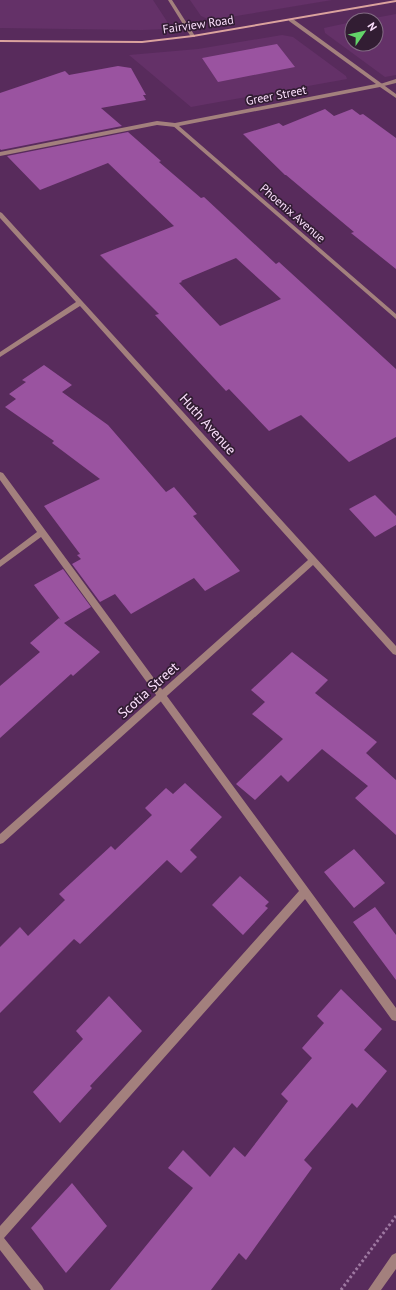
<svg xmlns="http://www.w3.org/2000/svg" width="396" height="1290" font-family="'PT Sans',sans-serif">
<rect width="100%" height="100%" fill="#582b5c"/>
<path fill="#643168" d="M0 0H153L170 26 165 29 142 30 0 28Z
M190 0H332L224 18H213L210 20 201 16Z
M396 14V75L385 77 325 33 324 28 352 22V44H376V20H364Z
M282 35 293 37 346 76 347 79 191 107 129 55 198 49Z"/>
<path fill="#9a53a0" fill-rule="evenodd" d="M277 44 295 67 218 82 202 58Z
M118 66 131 68 146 95H143L146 100 101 108 122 126 1 150 0 149V93L65 71 69 75Z
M325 109 334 116 352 109 360 115 363 114 396 138V269L351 233 354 232 286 175H285L243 134 279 123 283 126Z
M128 132 161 161 159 162 201 198 204 197 276 264 279 262 396 369V437L349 462 301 415 269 431 229 389 226 391 155 315 159 314 100 255 174 226 108 163 40 190 7 156ZM236 258 281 299 220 326 179 283 182 282 181 281Z
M44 365 72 385 62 392 108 425 166 492 174 487 197 514 193 516 240 571 205 591 194 578 131 614 115 594 100 602 72 564 81 559 77 555 80 554 44 506 100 479 52 443 54 441 5 407 16 399 9 394 26 382 22 380Z
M375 495 396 516V525L375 537 349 509Z
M63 569 91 607 64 623 100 652 73 676 71 674 0 738V686L40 652 30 643 59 618 61 620 34 585Z
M292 652 328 680 315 693 377 742 366 753 396 780V835L355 798 368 786 322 749 288 782 281 775 255 800 236 784 283 739 252 714 265 702 251 690Z
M185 783 222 817 190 850 197 857 181 873 167 860 80 944 74 939 0 1013V947L20 927 28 936 65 900 59 894 111 846 115 850 152 815 145 808 166 788 173 794Z
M354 849 385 883 354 908 324 872Z
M240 876 269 902 265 906 268 908 243 935 212 905Z
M375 907 396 935V980L353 922Z
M341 989 382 1029 364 1050 387 1071 357 1108 352 1103 304 1160 312 1168 246 1260 239 1253 211 1290H110L193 1188 168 1168 183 1150 210 1177 234 1147 245 1157 288 1101 281 1094 312 1058 302 1048 324 1023 317 1016Z
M109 996 142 1031 90 1086 92 1088 60 1123 33 1092 83 1039 76 1031Z
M72 1183 107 1226 66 1273 31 1228Z"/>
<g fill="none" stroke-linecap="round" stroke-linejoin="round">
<path stroke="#9e78a1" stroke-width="3" stroke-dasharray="2.5 2.5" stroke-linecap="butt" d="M341 1290 396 1216"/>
<path fill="#a3807d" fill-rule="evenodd" d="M396 79V83L380 87 377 85Z
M157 121 175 123 178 125 175 127 157 125 0 156V152Z
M0 472 3 473 45 530 396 1008V1021L392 1020 305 899 4 1238 42 1286 44 1290H31L0 1250V1226L299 891 41 537 0 567V560L37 532 0 480Z"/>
<path fill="#a3807d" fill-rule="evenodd" d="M168 0H172L195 36V37H191Z
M289 19H293L396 94V98L380 87 179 126 396 314V319L172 125 175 123 376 84 289 21Z
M0 212 2 213 396 646V655L393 654 313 565 3 843 0 844V834L308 560 80 306 0 357V352L76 302 0 218Z
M396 1253V1269L381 1290H368L392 1255Z"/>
<path fill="#dba39e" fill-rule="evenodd" d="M396 0V2L193 37 142 43 0 42V40L142 41 193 35Z"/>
</g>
<g text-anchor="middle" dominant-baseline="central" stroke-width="3.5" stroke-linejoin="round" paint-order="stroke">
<g font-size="12" fill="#fbdffc" stroke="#321d33">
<text transform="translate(198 24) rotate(-8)">Fairview Road</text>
<text transform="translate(276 95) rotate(-11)">Greer Street</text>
<text transform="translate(293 213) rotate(41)">Phoenix Avenue</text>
</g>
<g font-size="14" fill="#fbdffc" stroke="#321d33">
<text transform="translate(208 424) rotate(48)">Huth Avenue</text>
<text transform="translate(148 690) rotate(-42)">Scotia Street</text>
</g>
</g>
<g transform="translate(364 32) rotate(56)"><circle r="19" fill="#321d33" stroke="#826b83"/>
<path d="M0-3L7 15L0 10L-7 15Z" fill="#63d469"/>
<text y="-6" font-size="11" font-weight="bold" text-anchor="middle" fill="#fbdffc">N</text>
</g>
</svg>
